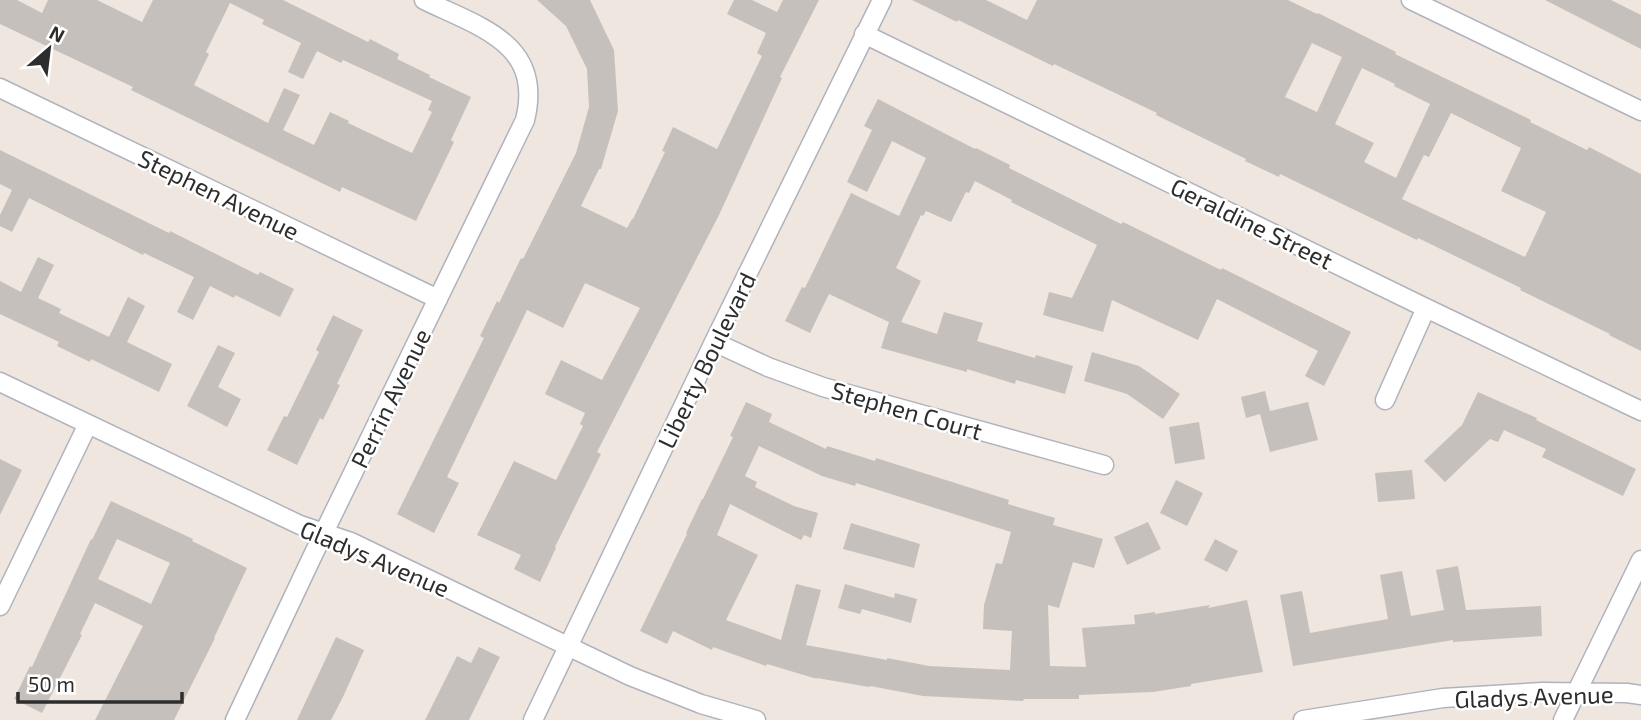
<svg xmlns="http://www.w3.org/2000/svg" width="1641" height="720" font-family="'Exo 2',sans-serif">
<rect width="100%" height="100%" fill="#eee6df"/>
<path fill="#c6c0bc" fill-rule="evenodd" d="M0 0H17L42 13 48 0H97L142 22 153 0H283L368 42 370 39 399 54 397 59 430 75 429 77 471 97 451 140 454 142 416 221 342 187 340 192 131 90 133 87 0 24ZM230 3 264 20 262 24 301 43 288 72 303 79 317 51 341 63 343 60 432 101 428 110 432 112 412 153 348 123 349 121 330 112 314 145 283 130 300 95 284 88 268 123 194 85 209 54 206 52Z
M537 0H590L614 50 618 111 601 169H599L581 206 627 228 632 219H633L665 152 662 151 673 127 717 149 762 56 757 53 766 33 727 14 734 0H752L777 12 783 0H819L780 77 782 78 719 215 597 452 601 454 555 547 556 548 540 582 514 569 521 555 477 535 514 461 556 480 583 426 580 424 585 413 545 394 561 360 602 380 640 308 585 283 563 328 527 310 447 477 459 483 434 533 397 514 484 338 480 336 497 301 499 303 521 258 523 259 576 153 589 107 587 69 566 26Z
M912 0H986L1027 20 1037 0H1288L1317 14 1318 13 1396 52 1395 54 1531 120 1530 122 1587 150 1589 147 1641 174V351L1609 335 1610 334 1520 290 1521 288 1418 238 1417 240 1280 174 1279 177 1245 161 1246 159 1156 115 1157 113 1054 64 1053 66 958 20 957 22ZM1312 43 1342 57 1317 112 1285 97ZM1362 68 1395 84 1394 86 1430 104 1396 178 1364 162 1374 143 1335 124ZM1451 113 1521 148 1501 191 1546 212 1525 257 1402 199 1424 155 1429 157Z
M1545 0H1611L1641 15V49Z
M878 99 975 149 976 148 1010 165 1009 168 1121 224 1123 222 1221 270 1222 268 1351 332 1324 386 1305 376 1318 351 1217 299 1198 340 1112 300 1103 332 1043 315 1049 292 1072 298 1097 245 1011 202 1012 200 975 181 969 193 966 192 951 222 926 211 923 216 921 215 896 268 921 281 901 322 937 334 944 312 983 323 977 341 1035 358 1036 355 1073 366 1065 394 1016 380 1015 384 967 369V372L881 348 889 322 829 294 810 333 785 321 802 287 805 288 851 193 899 216 926 158 892 141 867 192 847 182 872 130 864 126Z
M0 150 169 233 170 231 258 275 260 272 294 289 280 317 235 295 234 298 210 286 193 320 177 312 194 277 144 253 143 255 29 198 12 232 0 226V215L12 190 0 184Z
M38 257 54 265 38 298 61 309 59 313 109 337 128 297 145 306 127 342 172 364 159 392 91 359 90 362 57 346 59 342 0 314V281L21 292Z
M333 315 363 330 337 384 340 385 323 420 320 418 297 465 267 450 284 416 287 417 319 352 316 350Z
M218 345 235 353 218 387 241 399 227 427 187 406Z
M1092 352 1139 366 1180 394 1163 419 1127 394 1084 381Z
M1265 391 1270 411 1308 402 1318 440 1270 452 1260 414 1246 418 1241 397Z
M1478 392 1537 418 1536 420 1636 469 1623 496 1542 457 1546 449 1504 430 1498 442 1490 439 1445 482 1424 461 1462 425Z
M746 402 772 414 769 422 826 449 827 446 875 461 876 458 1009 500 1008 504 1055 518 1053 525 1103 539 1094 568 1073 562 1059 608 1048 605 1050 666 1086 667 1082 628 1135 624 1134 615 1155 612V614L1210 605 1208 608 1247 600 1263 672 1191 684V686L1153 692 1079 695V699H1024L1023 701 923 696 870 686 869 687 817 678V679L767 664 766 666 713 647 712 650 673 631 667 644 640 631 687 534 686 533 702 499H703L733 437 730 436ZM759 446 822 476 855 486 856 483 1011 532 1002 564 996 563 984 605 983 629 1012 631 1010 670 929 666 887 658V660L806 645 821 590 796 584 781 640 726 620 758 555 717 535 730 504 801 540 804 535 811 538 818 513 794 506 755 487 757 482 745 476Z
M1199 422 1205 459 1175 464 1169 427Z
M0 459 22 470 0 515Z
M1412 470 1415 499 1378 502 1375 473Z
M1176 480 1203 493 1187 526 1160 513Z
M111 501 193 539 192 541 247 568 214 638H215L174 720H95L143 626 95 603 80 634 82 635 42 713 14 699 30 666 32 667 91 539 92 540ZM117 539 170 563 151 604 98 579Z
M1148 522 1161 549 1127 565 1114 537Z
M851 523 920 544 914 568 843 549Z
M1215 539 1238 551 1227 572 1204 560Z
M1458 566 1466 610 1541 606 1542 636 1453 642V640L1293 666 1280 595 1302 591 1310 633 1348 626 1388 619 1380 575 1402 571 1411 616 1444 610 1436 570Z
M845 584 894 598 895 593 917 599 911 623 862 609 860 614 838 608Z
M336 637 364 650 343 697 331 720H297Z
M479 647 500 657 469 720H425L457 656 471 663Z"/>
<g fill="none" stroke-linecap="round" stroke-linejoin="round">
<defs>
<path id="street" d="M1411 0 1641 111
M864 34 1426 308 1641 411
M0 88 438 299
M714 342 768 367 823 387 1104 465
M0 382 300 525 351 542 630 676 701 704 756 720
M1385 400 1426 308
M0 606 88 424
M235 720 313 555 525 120C544 43 479 27 424 0
M533 720 714 342 882 0
M1303 720 1443 698 1542 692 1627 693 1641 695
M1563 720 1641 560"/>
</defs>
<use href="#street" stroke="#b0b3bc" stroke-width="21"/>
<use href="#street" stroke="#fff" stroke-width="18"/>
</g>
<g text-anchor="middle" dominant-baseline="central" stroke-width="5" stroke-linejoin="round" paint-order="stroke">
<g font-size="24" fill="#2d2d2d" stroke="#fff">
<text transform="translate(219 194) rotate(26)">Stephen Avenue</text>
<text transform="translate(1252 223) rotate(26)">Geraldine Street</text>
<text transform="translate(706 360) rotate(-64)">Liberty Boulevard</text>
<text transform="translate(390 398) rotate(-64)">Perrin Avenue</text>
<text transform="translate(907 410) rotate(16)">Stephen Court</text>
<text transform="translate(375 558) rotate(23)">Gladys Avenue</text>
<text transform="translate(1534 696) rotate(-2)">Gladys Avenue</text>
</g>
</g>
<g transform="translate(49 49) rotate(28)" stroke="#ffffff" stroke-width="5" paint-order="stroke">
<path d="M0-5L12 26L0 18L-12 26Z" fill="#2d2d2d"/>
<text y="-10" font-size="19" font-weight="bold" text-anchor="middle" fill="#2d2d2d">N</text>
</g>
<path d="M18 692v10h164v-10" fill="none" stroke="#2d2d2d" stroke-width="3.5"/>
<text x="28" y="692" font-size="21" fill="#2d2d2d" stroke="#ffffff" stroke-width="5" paint-order="stroke">50 m</text>
</svg>
